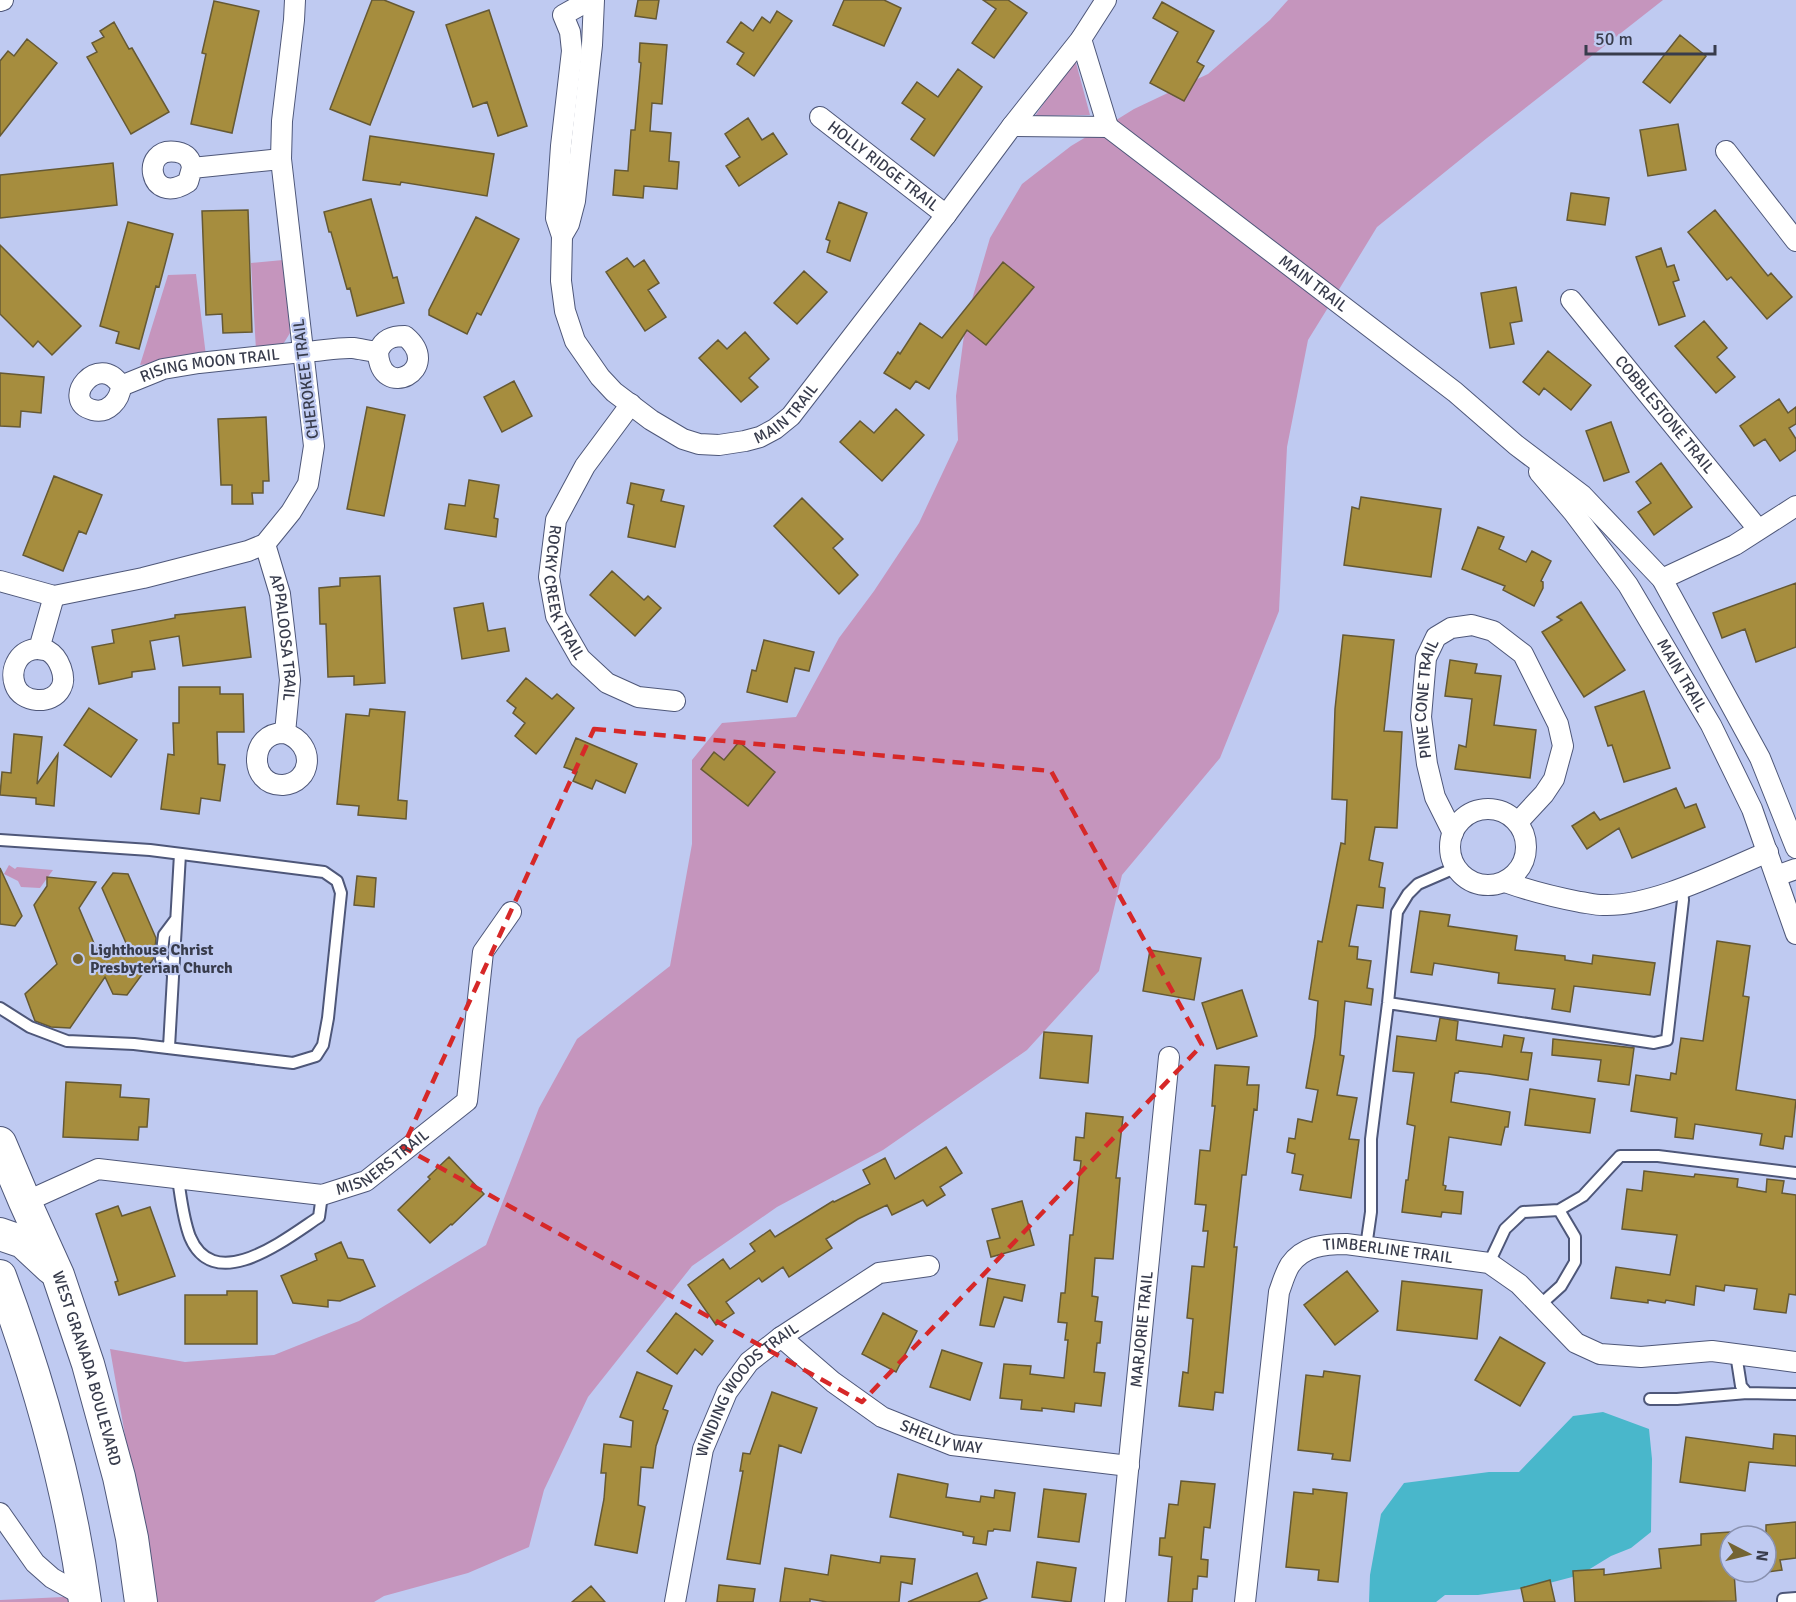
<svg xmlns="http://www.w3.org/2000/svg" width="1796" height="1602" font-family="Signika,sans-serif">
<rect width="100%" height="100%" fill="#bfcaf1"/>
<path fill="#c595bd" d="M1288 0H1663L1487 138 1377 227 1338 291 1113 122 1134 109 1208 74 1270 20Z
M1075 59 1090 115 1035 116Z
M1096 131 1329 306 1308 340 1287 447 1279 611 1220 758 1122 875 1099 971 1027 1050 883 1150 777 1207 692 1266 588 1397 544 1490 529 1547 468 1573 384 1596 374 1602H154L110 1349 185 1362 274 1355 359 1321 486 1245 539 1108 577 1039 670 966 692 844V760L722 723 796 717 839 638 874 591 919 523 958 440 956 396 966 320 990 238 1022 184 1071 146Z
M283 260 290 333 282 346 256 350 251 263Z
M196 274 206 356 208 357 140 365 168 275Z
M9 865 15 869 17 867 53 870 40 888 21 887 18 881 4 874Z
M84 1596 85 1602H0V1600Z"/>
<path fill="#49b7cb" d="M1603 1412 1649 1429 1652 1459 1651 1532 1631 1548 1611 1556 1580 1575 1534 1587 1478 1595H1445L1436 1602H1369L1370 1575 1381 1514 1404 1483 1489 1472H1519L1573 1416Z"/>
<path fill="#a68d3e" stroke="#655934" stroke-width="1.5" d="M372 0H384L414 12 370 125 330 109Z
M638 0H659L656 19 635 16Z
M844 0H884L901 8 884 46 833 25Z
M983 0H1008L1027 13 994 58 972 43 996 9Z
M214 1 259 11 232 133 191 124 206 54 202 53Z
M1162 2 1214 31 1197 62 1204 66 1184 101 1150 83 1178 32 1153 18Z
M489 10 527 126 498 136 487 102 473 107 446 25Z
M777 11 792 21 754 76 737 64 744 53 727 42 741 22 753 31 762 17 770 23Z
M114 22 129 49 132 48 169 112 131 134 87 57 97 52 92 43 104 37 100 31Z
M1680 35 1706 56 1670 103 1643 82Z
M27 39 57 63 0 136V61L8 51 14 56Z
M640 43 667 45 662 104 652 103 650 131 671 133 669 161 679 162 677 189 644 186 643 198 613 195 615 170 628 171 631 130H635L641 63 639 62Z
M958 69 982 87 934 156 911 139 925 119 902 103 917 82 938 97Z
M748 118 762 140 773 133 787 154 739 186 726 166 740 157 725 134Z
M1678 124 1686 170 1648 176 1640 130Z
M370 136 494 154 487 196 401 182 400 185 363 180Z
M113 163 117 205 0 218V175Z
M1571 193 1609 198 1605 225 1567 220Z
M371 199 393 278 397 277 404 303 357 316 350 288 347 289 331 232H329L324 212Z
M839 202 867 213 850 261 827 252 830 241 826 239Z
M248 210 252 332 223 333 222 314 206 315 202 211Z
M1715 210 1768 276 1771 273 1792 297 1767 319 1731 277 1727 280 1688 232Z
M476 217 519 239 481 315 477 313 467 334 429 315V310Z
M128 222 173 234 159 287 156 286 139 349 116 343 119 332 100 326Z
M0 245 81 326 52 355 38 341 33 347 0 314Z
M1661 248 1667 267 1674 265 1679 280 1673 282 1685 316 1659 325 1636 257Z
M627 258 634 267 644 260 659 283 648 290 666 317 645 331 606 272Z
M1003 262 1034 287 986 345 967 330 929 389 916 381 910 389 884 373 898 352 900 354 920 323 942 338Z
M804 271 827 292 797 324 774 303Z
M1516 287 1522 321 1510 323 1514 344 1490 348 1481 293Z
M1704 321 1727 348 1717 357 1735 377 1716 393 1675 346Z
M745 332 769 359 749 378 758 387 741 402 699 358 718 340 727 349Z
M1548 351 1591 385 1571 410 1544 388 1539 395 1523 382Z
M0 373 44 377 41 413 21 411 20 427 0 426Z
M514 381 532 416 502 432 484 397Z
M1779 399 1788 413 1796 407V424L1789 428 1796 439V450L1780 461 1765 439 1754 446 1740 426Z
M367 407 405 415 384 516 347 509Z
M896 409 924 435 882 481 840 442 860 421 874 433Z
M266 417 269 481H263V493H252L253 504H232V485H221L218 419Z
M1611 422 1629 472 1604 481 1586 431Z
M1661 463 1692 507 1654 535 1638 512 1651 503 1636 482Z
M54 476 102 495 86 534 79 531 63 571 23 555Z
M469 480 499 485 494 518 498 519 496 537 445 529 449 504 465 506Z
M631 483 664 490 661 501 684 506 675 547 628 537 634 505 627 503Z
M1361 497 1441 509 1431 577 1344 565 1352 507 1359 509Z
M802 498 843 539 833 548 858 575 839 594 774 526Z
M1478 527 1504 537 1499 549 1526 562 1532 551 1551 561 1541 581 1543 582V588L1534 606 1503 590 1505 586 1462 569Z
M612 571 644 600 648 596 661 608 635 636 590 595Z
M380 576 385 683 354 685V676L328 677 326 624H320L319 588 340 586V578Z
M1796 583V647L1756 662 1745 629 1722 638 1713 613Z
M1581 602 1625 670 1584 697 1542 632 1562 620 1557 617Z
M483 603 488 631 505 628 509 651 462 659 454 608Z
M245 607 251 657 183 666 179 636 150 641 155 669 132 672V677L99 684 92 647 114 643 112 630 175 618V615Z
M1343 635 1394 640 1384 731 1402 732 1397 828 1375 827 1369 860 1383 863 1379 887 1385 888 1383 908 1357 905 1349 946 1358 947 1357 959 1371 961 1367 988 1373 989 1371 1005 1345 1001 1340 1055 1344 1056 1337 1095 1357 1098 1349 1139 1359 1140 1351 1198 1300 1190 1303 1175 1292 1173 1295 1154 1287 1152 1289 1138 1295 1139 1298 1119 1312 1122 1318 1090 1306 1088 1315 1036 1318 1001 1309 999 1318 941 1322 942 1341 843 1345 844 1347 800 1332 799 1335 709Z
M764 640 814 652 809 671 795 668 787 702 747 692 752 670 756 671Z
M1450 660 1477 664 1475 673 1501 676 1494 725 1536 730 1530 778 1455 769 1459 745 1466 747 1472 699 1445 696Z
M526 678 552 699 557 694 574 708 536 754 515 736 525 723 513 713 516 708 507 701Z
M179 687H220V694H243L244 732H217L218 764 225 765 220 801 201 798 199 814 161 809 168 754 174 755 173 723H179Z
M1644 691 1670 768 1624 782 1612 745 1608 746 1595 707Z
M89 708 137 740 111 777 64 745Z
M370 709 405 712 398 800 407 801 406 819 358 815 359 806 337 804 346 714 369 716Z
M14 734 42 737 37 784 58 754 54 806 36 804V798L0 795 2 772 11 773Z
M576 738 637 764 625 793 596 780 592 789 573 781 577 772 564 767Z
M739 742 775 772 748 806 701 769 714 752 724 760Z
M1676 788 1685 808 1696 804 1705 827 1632 858 1619 828 1587 849 1572 826 1594 812 1600 820Z
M0 868 22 916 15 926 0 924Z
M113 873 128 874 156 938 154 958 127 995 113 994 105 977 70 1028 51 1027 35 1021 25 994 57 964 34 905 47 886V877L96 882 79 908 99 955 126 943 102 888Z
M357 876 376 878 374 907 354 905Z
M1420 911 1450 915 1448 926 1517 936 1515 950 1565 956V960L1592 964 1593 955 1655 963 1650 995 1574 986 1570 1012 1552 1009 1555 989 1498 983 1499 973 1434 963 1432 975 1411 972Z
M1717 941 1750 946 1743 996 1749 997 1736 1090 1796 1100 1792 1137 1785 1136 1783 1149 1760 1145 1762 1134 1695 1124 1693 1139 1675 1137 1677 1118 1631 1111 1636 1075 1670 1080 1671 1073 1676 1074 1681 1038 1703 1041Z
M1150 950 1201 958 1194 1000 1143 991Z
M1242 990 1257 1036 1217 1049 1202 1003Z
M1440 1018 1458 1021 1456 1040 1502 1047 1504 1035 1524 1038 1521 1052 1532 1053 1528 1080 1488 1074 1459 1071 1458 1073H1455L1451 1102 1510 1112 1508 1127H1505L1501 1145 1449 1137 1443 1185 1446 1186 1445 1190 1463 1192 1461 1214 1442 1212 1441 1217 1402 1212 1406 1180H1408L1415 1126 1407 1124 1414 1073 1393 1071 1397 1036 1436 1041Z
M1044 1032 1092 1036 1088 1083 1040 1078Z
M1553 1039 1634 1048 1629 1085 1598 1081 1601 1060 1552 1055Z
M1215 1065 1249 1067 1247 1085H1259L1257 1110 1254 1109 1246 1175H1242L1234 1247H1237L1223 1393 1215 1392 1213 1410 1179 1406 1183 1372 1188 1373 1193 1319 1187 1318 1192 1266 1204 1267 1208 1231H1203L1206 1205 1195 1204 1200 1150 1210 1151 1215 1106H1212Z
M66 1082 121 1085 120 1097 149 1099 147 1127H139L138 1140 63 1137Z
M1530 1089 1595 1099 1590 1133 1525 1125Z
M1086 1113 1123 1117 1116 1178H1120L1113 1259 1095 1258 1092 1296 1098 1297 1095 1321 1102 1322 1100 1343H1097L1094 1372 1105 1373 1101 1406 1075 1403 1074 1412 1042 1408V1411L1021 1409 1022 1400 1000 1398 1004 1364 1031 1366 1030 1374 1064 1378 1068 1340H1065L1067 1323 1058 1322 1061 1293H1065L1070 1235H1073L1081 1161 1074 1160 1076 1137 1084 1138Z
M946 1147 962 1173 940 1187 945 1195 927 1206 923 1200 892 1215 887 1205 858 1219 826 1239 832 1248 789 1277 783 1267 762 1282 759 1278 726 1302 734 1313 716 1325 688 1285 723 1259 730 1269 755 1251 750 1244 770 1230 775 1237 833 1201 834 1202 870 1184 863 1170 885 1158 895 1179Z
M449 1157 484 1194 452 1225 451 1224 430 1243 398 1210 430 1179 428 1177Z
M1644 1171 1694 1177 1695 1174 1738 1179 1737 1187 1766 1192 1767 1179 1784 1181 1782 1193 1796 1195V1295L1789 1294 1786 1313 1754 1309 1757 1289 1725 1285 1724 1291 1696 1286 1694 1305 1666 1300 1665 1303 1648 1300V1303L1611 1298 1616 1267 1670 1275 1677 1235 1622 1229 1627 1189 1642 1191Z
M1022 1201 1034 1245 991 1257 987 1241 1000 1238 992 1209Z
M118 1206 122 1216 150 1207 175 1276 119 1295 115 1282 118 1281 96 1214Z
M341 1242 348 1258 363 1260 375 1286 340 1301 328 1300V1307L293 1303 281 1276 317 1260 315 1254Z
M1347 1271 1378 1311 1335 1345 1304 1305Z
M988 1278 1025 1285 1022 1301 1004 1297 994 1327 980 1325Z
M1402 1281 1482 1290 1477 1339 1397 1330Z
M227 1291H257V1344H185V1295H227Z
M676 1313 713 1341 702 1355 695 1349 677 1374 647 1351Z
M883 1313 917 1331 896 1372 862 1354Z
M1500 1337 1545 1363 1520 1406 1475 1380Z
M942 1350 982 1363 970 1400 930 1387Z
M1324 1371 1360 1376 1350 1461 1332 1459 1333 1454 1298 1450 1306 1375 1323 1377Z
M637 1372 672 1386 663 1409 668 1411 656 1446 653 1468 641 1467 638 1505 645 1507 637 1553 595 1545 604 1499 606 1473H601L604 1444 631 1447 633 1421 620 1417Z
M772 1392 817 1408 801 1453 779 1445 760 1564 727 1559 743 1471H740L743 1453 750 1454Z
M1774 1434 1796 1436V1466L1749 1462 1745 1491 1680 1482 1686 1437 1773 1449Z
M898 1474 948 1484 946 1497 980 1502 981 1496 994 1498 995 1490 1015 1493 1010 1531 994 1529 993 1531H988L986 1545 973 1543 974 1537 963 1535V1532L890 1517Z
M1181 1481 1215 1484 1210 1528 1204 1527 1201 1559 1208 1560 1207 1577 1198 1576 1197 1589H1193L1192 1602H1168L1172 1557 1159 1555 1160 1538H1165L1169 1504 1178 1505Z
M1044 1489 1086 1494 1079 1542 1038 1537Z
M1313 1489 1347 1493 1338 1582 1318 1580 1319 1570 1286 1567 1294 1492 1313 1494Z
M1796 1522V1558L1780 1560 1782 1570 1768 1572 1766 1551V1525Z
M1730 1532V1572H1734L1736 1601 1575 1602 1573 1571 1604 1569V1575L1661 1568 1659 1549 1701 1545V1534Z
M831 1555 880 1563 881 1556 915 1559 912 1584 901 1582 899 1602H827L810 1599V1602H780L785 1568 828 1575Z
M1037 1562 1076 1568 1071 1602 1032 1597Z
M977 1573 987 1598 978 1602H908Z
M1550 1580 1555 1602H1524L1521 1588Z
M719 1585 755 1589 753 1602H717Z
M591 1586 605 1602H572Z"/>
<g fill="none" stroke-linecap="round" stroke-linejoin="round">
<defs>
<path id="service" d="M0 840 150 850 324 872 337 881 341 893 328 1018 323 1045 316 1056 293 1063 134 1044 67 1041 30 1027 0 1008
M173 974 161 959 164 935 176 919
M1388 1003 1654 1043 1667 1040 1683 900 1682 888
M169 1047 180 854
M178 1179C181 1198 183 1219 190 1237 215 1296 287 1238 319 1217L322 1195
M1366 1247 1371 1212V1139L1388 1003 1397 912 1408 894 1418 884 1455 868
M1489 1263 1505 1229 1523 1212 1559 1210 1583 1196 1620 1156H1658L1796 1173
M1540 1305 1561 1286 1575 1262V1237L1559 1210
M1736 1354 1741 1386 1747 1393 1796 1394
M1650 1399H1677L1747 1393
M1783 1602V1599L1796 1598"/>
<g id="minor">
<path id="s1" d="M585 0 581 5 563 15 570 32 572 51 561 146 556 218 562 236 561 281 565 311 575 341 600 377 614 392 651 420 683 439 699 444 719 445 745 441 760 437 775 429 791 416 946 215 1012 126 1081 39 1106 0"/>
<path d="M0 1 3 0"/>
<path id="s2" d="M820 117 946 215"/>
<path d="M1012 126 1108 127 1081 39"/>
<path id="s3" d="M1108 127 1455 392 1516 445 1582 495 1662 579 1760 758 1796 848"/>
<path d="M1726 151 1796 241"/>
<path d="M192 168C191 159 187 154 177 152 139 145 148 208 188 182L192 168 281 159"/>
<path d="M562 236 569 224 575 201 592 45 594 0"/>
<path id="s4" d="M1571 300 1758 529"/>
<path id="s5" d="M121 386C99 350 58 401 93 410 108 414 120 400 121 386L163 369 199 363 302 352C319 352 336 347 353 348 361 349 369 351 378 352 383 339 392 336 405 336 445 369 380 403 378 352"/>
<path id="s6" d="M631 404 585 466 556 520 549 577 556 616 580 658 607 683 638 697 675 701"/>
<path id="s7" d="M1539 472 1573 512 1628 585 1711 725 1752 809 1796 934"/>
<path id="s8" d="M265 544 280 594 290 680 285 733C317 744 312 783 283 785 247 786 249 731 285 733"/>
<path d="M1662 579 1735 545 1796 506"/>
<path d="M0 581 54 596 143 578 248 551 265 544 291 512 308 484 314 446 281 159 282 121 294 20 295 0"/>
<path d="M39 649C20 648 9 668 15 685 21 703 52 706 61 688 67 677 59 657 48 651 45 650 42 650 39 649L54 596"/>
<circle cx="1488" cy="847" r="38"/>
<path id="s9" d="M1453 833 1435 797 1427 764 1421 717 1426 658 1436 637 1451 628 1472 625 1493 631 1523 654 1558 724 1563 746 1554 779 1544 794 1518 822"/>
<path d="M1776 876 1796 869"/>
<path d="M1505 882C1530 891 1554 897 1580 902 1588 903 1595 905 1603 905 1653 907 1722 871 1768 852"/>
<path id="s10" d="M25 1202 98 1169 322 1195 366 1181 467 1101 483 952 511 912"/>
<path id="s11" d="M781 1337 833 1382 882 1417 952 1445 1129 1466"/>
<path d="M0 1513 35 1563 52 1578 84 1596"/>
<path id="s12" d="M675 1602 703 1449 727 1392 749 1362 781 1337 879 1273 929 1266"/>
<path id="s13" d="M1115 1602 1169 1057"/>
<path id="s14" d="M1245 1602 1279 1292C1282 1284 1285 1273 1290 1265 1303 1246 1324 1244 1346 1244L1489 1263 1519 1284 1576 1343 1600 1354 1641 1357 1712 1351 1796 1362"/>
</g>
<g id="primary">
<path id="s15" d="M0 1143 25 1202 58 1275 88 1364 119 1477 132 1538 141 1602"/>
<path d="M0 1234 23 1242 51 1268"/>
<path d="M0 1276C39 1381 70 1490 85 1602"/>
</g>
</defs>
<use href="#service" stroke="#4e5779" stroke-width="14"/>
<use href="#minor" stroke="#4e5779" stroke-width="22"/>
<use href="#primary" stroke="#4e5779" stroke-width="34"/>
<use href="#service" stroke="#fff" stroke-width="10"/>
<use href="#minor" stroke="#fff" stroke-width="20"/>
<use href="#primary" stroke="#fff" stroke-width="32"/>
</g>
<path fill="none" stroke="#d62828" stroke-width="4.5" stroke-dasharray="12 8" stroke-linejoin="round" d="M594 729 1051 771 1202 1045 862 1402 403 1147Z"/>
<circle fill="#746432" stroke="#bfcaf1" stroke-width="2" cx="78" cy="959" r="6"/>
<g text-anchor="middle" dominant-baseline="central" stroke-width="4.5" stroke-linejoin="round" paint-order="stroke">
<g font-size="16" fill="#383c4c" stroke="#bfcaf1">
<text stroke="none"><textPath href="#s2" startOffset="80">HOLLY RIDGE TRAIL</textPath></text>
<text stroke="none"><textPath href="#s3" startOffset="258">MAIN TRAIL</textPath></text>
<text stroke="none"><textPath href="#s5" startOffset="214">RISING MOON TRAIL</textPath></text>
<text transform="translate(306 379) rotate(-97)">CHEROKEE TRAIL</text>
<text stroke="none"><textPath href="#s1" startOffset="620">MAIN TRAIL</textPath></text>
<text stroke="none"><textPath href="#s4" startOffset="148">COBBLESTONE TRAIL</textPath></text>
<text stroke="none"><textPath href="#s6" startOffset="214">ROCKY CREEK TRAIL</textPath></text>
<text stroke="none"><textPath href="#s8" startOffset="96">APPALOOSA TRAIL</textPath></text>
<text stroke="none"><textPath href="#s7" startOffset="249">MAIN TRAIL</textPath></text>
<text stroke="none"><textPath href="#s9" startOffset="140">PINE CONE TRAIL</textPath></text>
<text stroke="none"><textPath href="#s10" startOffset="375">MISNERS TRAIL</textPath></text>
<text stroke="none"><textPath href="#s14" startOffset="446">TIMBERLINE TRAIL</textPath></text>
<text stroke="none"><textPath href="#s13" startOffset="274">MARJORIE TRAIL</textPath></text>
<text stroke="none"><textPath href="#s15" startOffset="242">WEST GRANADA BOULEVARD</textPath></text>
<text stroke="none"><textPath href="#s12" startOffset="231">WINDING WOODS TRAIL</textPath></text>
<text stroke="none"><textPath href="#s11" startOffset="192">SHELLY WAY</textPath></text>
</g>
<g font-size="16" font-weight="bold" fill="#383c4c" stroke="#bfcaf1" text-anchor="start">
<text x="90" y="950">Lighthouse Christ<tspan x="90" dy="18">Presbyterian Church</tspan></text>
</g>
</g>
<g transform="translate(1748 1554) rotate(97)"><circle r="28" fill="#bfcaf1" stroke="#8991af" stroke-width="1.5"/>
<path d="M0-4.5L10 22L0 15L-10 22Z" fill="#746432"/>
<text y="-9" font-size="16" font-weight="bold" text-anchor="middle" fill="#383c4c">N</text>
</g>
<path d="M1586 45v9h129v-9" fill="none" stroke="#383c4c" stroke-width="3"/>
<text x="1595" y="45" font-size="18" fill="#383c4c" stroke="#bfcaf1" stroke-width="4.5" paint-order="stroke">50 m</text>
</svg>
